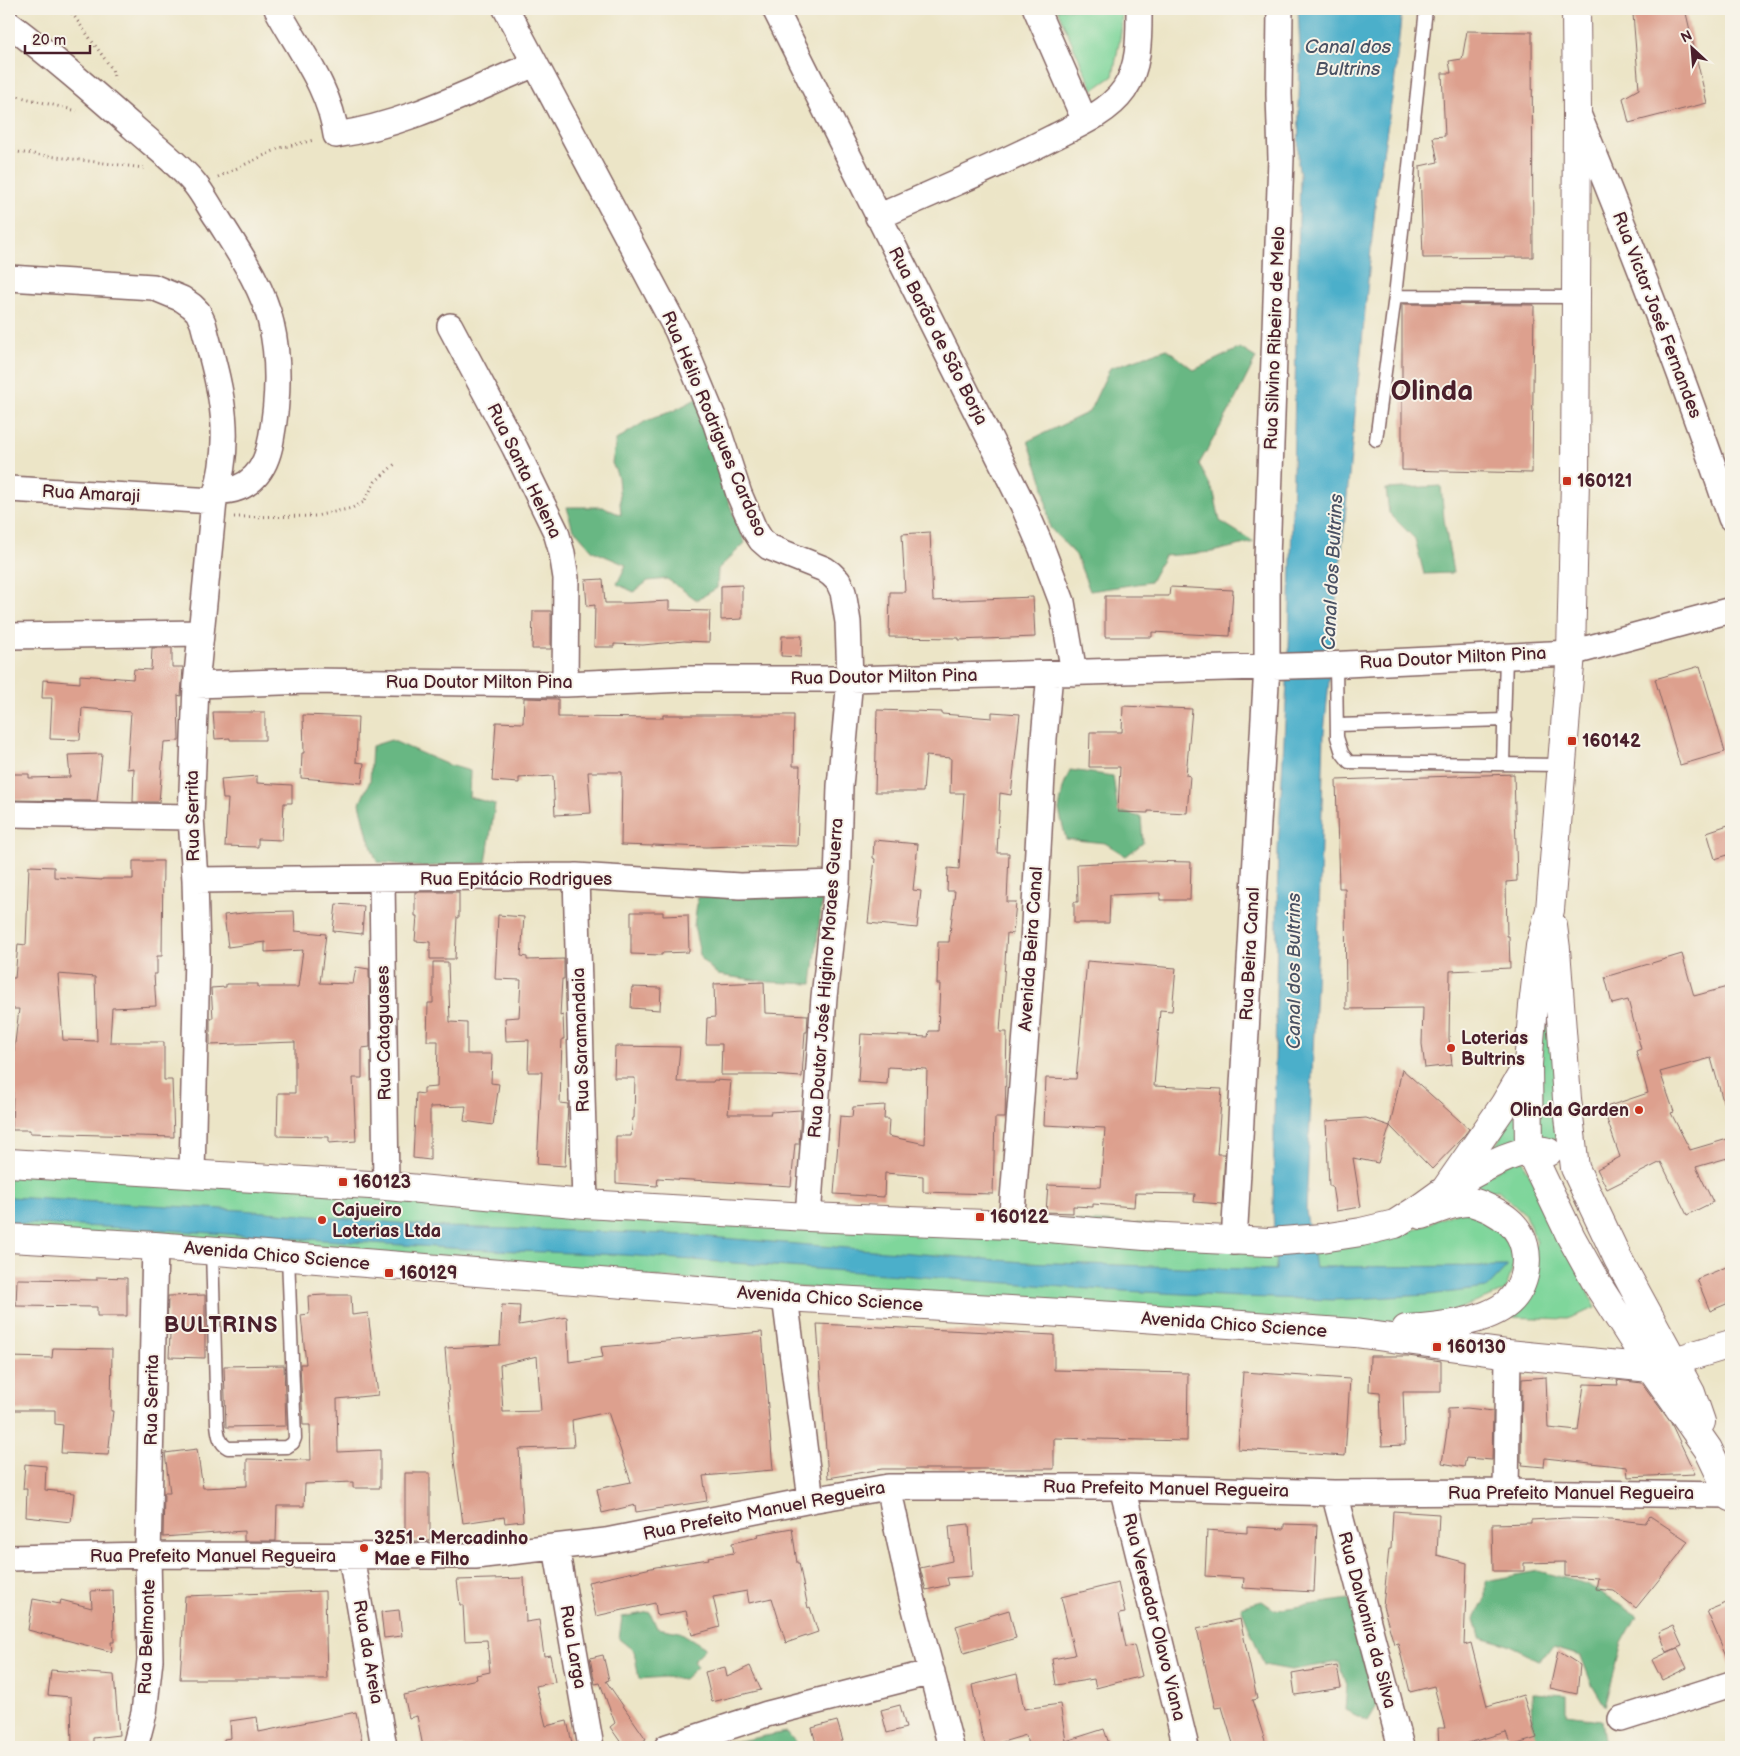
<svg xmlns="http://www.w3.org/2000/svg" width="1740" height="1756" font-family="'Balsamiq Sans',sans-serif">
<rect width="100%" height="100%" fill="#f7f3e8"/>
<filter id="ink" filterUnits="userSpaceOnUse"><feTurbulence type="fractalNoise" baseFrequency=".02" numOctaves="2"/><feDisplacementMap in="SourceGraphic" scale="10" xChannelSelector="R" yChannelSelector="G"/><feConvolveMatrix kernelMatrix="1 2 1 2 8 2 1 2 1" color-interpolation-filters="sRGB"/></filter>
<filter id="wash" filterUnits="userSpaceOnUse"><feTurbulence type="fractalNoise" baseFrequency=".0096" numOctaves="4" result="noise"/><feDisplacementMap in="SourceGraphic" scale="20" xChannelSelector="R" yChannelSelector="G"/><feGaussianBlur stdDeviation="1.12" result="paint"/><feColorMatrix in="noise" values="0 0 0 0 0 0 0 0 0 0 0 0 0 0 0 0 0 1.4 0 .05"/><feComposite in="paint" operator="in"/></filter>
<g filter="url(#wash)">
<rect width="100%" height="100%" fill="#ece5c7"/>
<path fill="#7fd69b" stroke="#647a63" d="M1057 9H1122L1121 32 1113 76 1093 90Z
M1550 950 1566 1154 1537 1140 1534 1086Z
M1521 1093 1523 1145 1470 1166 1498 1142Z
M1521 1157 1596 1308 1567 1319 1507 1317 1503 1301 1537 1242 1524 1213 1498 1190 1454 1194Z
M9 1171 1398 1236 1462 1210 1512 1233 1518 1253 1505 1291 1449 1313 1409 1320 1348 1327 9 1230Z"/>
<path fill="#67b783" stroke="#586b57" d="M1240 348 1256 358 1231 408 1199 464 1214 493 1220 521 1254 542 1212 552 1164 556 1150 582 1090 591 1076 555 1050 528 1043 483 1028 441 1089 412 1110 368 1167 349 1194 370Z
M698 398 722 485 745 543 718 569 717 588 697 600 667 579 648 581 634 592 617 584 626 565 593 551 572 527 567 507H603L621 515 618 477 612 463 616 440 646 421 675 410Z
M1441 486 1444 519 1453 573 1424 574 1415 539 1389 513 1386 489Z
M391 740 446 764 470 771 469 797 495 804 486 863 419 867 377 862 368 837 360 803 370 781 372 746Z
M1070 770 1113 776 1118 811 1141 817 1143 843 1126 856 1105 843 1066 839 1059 810 1063 788Z
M823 892 812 984 769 982 718 975 701 959 694 926 698 897 769 896Z
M1538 1571 1587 1584 1637 1616 1622 1643 1605 1707 1592 1685 1581 1656 1553 1648 1539 1660 1503 1643 1480 1637 1475 1619 1486 1597V1581Z
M1349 1599 1378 1704 1368 1721 1345 1710 1347 1685 1339 1662 1291 1670 1264 1665 1241 1607 1262 1601 1275 1610Z
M650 1612 657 1628 680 1632 706 1648 693 1661 697 1667 684 1679 664 1677 639 1679 634 1651 619 1639 622 1617Z
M1532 1693 1567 1695V1715L1601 1720 1605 1747H1537L1533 1732Z
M787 1732 796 1743 793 1747H718L733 1742Z"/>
<path fill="#4bafca" stroke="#4a677a" d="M1298 9H1402L1394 86 1376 198 1324 733 1319 916 1306 1211 1315 1267 1508 1266 1487 1288 1428 1295 1334 1300 1240 1297 1105 1290 623 1255 465 1249 149 1229 9 1223V1197L241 1210 447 1227 671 1234 1023 1262 1276 1270 1273 1212 1278 850 1289 646 1300 175 1298 164 1300 49Z"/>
<g id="blocks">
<path fill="#dda08e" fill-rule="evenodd" d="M1648 9H1685L1707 103 1629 123 1623 98 1639 89 1633 14Z
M1467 31 1532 32 1533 257 1423 258 1420 166 1438 162 1433 137 1445 136 1442 73H1451L1449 61 1462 59Z
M1402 304 1534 305 1532 473 1402 470Z
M930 532 933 601 1033 597 1035 637 959 640V638L889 637 890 592H905L902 534Z
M603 579 605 603H630L669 601V610L710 611 709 642 684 641 643 645 614 644V647H594L595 605 587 606 585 580Z
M742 585V619L721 620V586Z
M1170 587 1233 590 1230 636 1152 632V637H1105V596H1169Z
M533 611H551V649H532Z
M782 636H802L801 657 781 656Z
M152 648H172V667H183L181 696 178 695 179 741 164 742 159 802H133L134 768 127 769 131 712 82 708 80 740 50 739 52 698H42L43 680 80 683V675L133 679 134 669 151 670Z
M1700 666 1725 752 1680 765 1655 679Z
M524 698 558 699V717L663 718V715H794L793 766H800L797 846 762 845 706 847 653 845V846L621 845 622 772H588L591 813 555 815 553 776 519 778V783L492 781 496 722 523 723Z
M1123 706 1192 709 1186 775 1190 776 1187 813 1148 811V813L1118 812 1120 767H1089L1090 732H1122Z
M877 710 942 712V714L992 718V712L1020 714 1011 795 1000 793 997 853H1009L1007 902H1016L1013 934 1007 933 1000 1032H1007L1005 1118H995L993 1194 923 1192V1176L885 1173 884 1197 834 1194 840 1116 852 1117 853 1107 885 1105 884 1119H889L888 1136 925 1144 927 1069 888 1067 887 1084 858 1082 861 1034 928 1037 929 1031H938L940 984H937L938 942H949L955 891H947L948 868 959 869 964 793H950L951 758 926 756 923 792H875Z
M213 712H265V740H230V738L215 739Z
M303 715 358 717 356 762 364 763 362 783 301 778 302 753H304Z
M102 754 97 801 9 800V774H29V778L70 777 68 755Z
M1514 774 1517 881 1506 882 1507 936H1509L1510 968 1450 971 1449 1038 1452 1065 1425 1068 1422 1044 1423 1008 1346 1009 1345 888H1339L1336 780Z
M257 776V783L292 785V803H284L282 840 258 839V847L225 846 228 799H223L221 779Z
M1731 824V854L1715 859 1707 832Z
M874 840 918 844 913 890 921 891 917 928 868 923 875 859 873 858Z
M133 861H163L162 956H157V974H154L156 1006 112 1008 110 1042H164V1080H172L174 1137 30 1133V1130H12L14 1051 19 1009H9V978H15L18 944 26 945 29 866 54 867V877L102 880V879H133ZM58 974 95 977 97 1041 63 1040Z
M1143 861 1191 862 1190 900H1160V893L1110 895 1109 923H1074V902H1078L1077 864Z
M415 892H459V917H457L455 959H430V942L415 941 417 916H415Z
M336 904 364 906 362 934 333 931Z
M294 911 295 931 326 934 320 983 353 984 356 967 369 969 370 1047 362 1048V1078H353L356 1141 329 1143V1137L277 1136 278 1093H295V1042L210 1045V1018H213L211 988 226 987V984H258V987H298L303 950 265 952V942L228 947 224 915 253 912Z
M631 912H663V916L688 915 689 952 662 953V955L631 954Z
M498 915 524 917 521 956 527 957V960L564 959V979H562L560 1016 563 1015 564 1039H562L560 1103 568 1104 565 1166 537 1164 542 1072H528L529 1040 506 1041 505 1018 519 1017 521 980 495 979Z
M1682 954 1694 996 1731 986V1111L1726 1112 1711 1058 1660 1072 1674 1112 1671 1113 1690 1150 1731 1138V1157L1696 1167 1713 1202 1687 1215 1661 1162 1607 1189 1597 1169 1620 1157 1603 1108 1648 1093 1636 1051 1641 1049 1628 1000 1612 1004 1605 977Z
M1087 961 1176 968 1172 1011 1160 1010 1154 1086 1222 1089 1217 1154H1225L1222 1204 1194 1202 1195 1194 1135 1193 1134 1207 1093 1204V1207L1073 1206V1213L1046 1212 1048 1185 1101 1187 1105 1128 1044 1125 1046 1078 1076 1079Z
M433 962H448L450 1022 467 1023V1054H492L491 1083 499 1084 493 1125 464 1121 466 1106 430 1107V1160L413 1158 416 1093 424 1094V1088L437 1087 438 1041H427L428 1003H433Z
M764 982 765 1013 808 1015 807 1032H805L802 1077 770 1075H721L722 1044H706L707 1018 715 1017 714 984Z
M632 987 661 988 660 1010 631 1008Z
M615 1046 680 1047 677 1082H713L714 1080 731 1081 728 1114H771L770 1112 801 1110 799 1144H795L791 1186 658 1178 657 1186 616 1183V1136H631L633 1118H634L635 1078H614Z
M1402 1069 1469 1129 1462 1138 1432 1169 1390 1126Z
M1366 1118 1390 1126 1378 1163 1353 1158 1361 1207 1336 1211 1332 1186H1329L1326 1121Z
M1731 1265V1302L1710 1311 1697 1279Z
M97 1277 127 1278V1316H97V1307L16 1306 17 1279 97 1280Z
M205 1295V1358L169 1357 170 1334H167L168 1296Z
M324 1295H351L352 1315 368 1313 378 1395 337 1399 338 1452 380 1450V1488H353V1482L305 1484 304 1506H277L276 1541H244V1531L163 1537 164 1493H170L165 1453 197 1449 203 1488 247 1486V1459L311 1460 310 1425H303L300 1364H306L301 1315 309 1314 308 1296Z
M502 1305 520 1306 519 1325 567 1317 569 1362 603 1357 601 1347 762 1332 773 1470 703 1476 707 1501 636 1512 635 1505 602 1513 597 1489 631 1482 608 1412 572 1420 574 1447 519 1449 523 1521 505 1523 504 1517 463 1523 454 1461 445 1348 500 1345ZM537 1356 541 1411 503 1412 500 1365Z
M817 1324 1054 1335V1370L1188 1373 1187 1441 1054 1438V1469H882L828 1478Z
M53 1348 112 1349 111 1411H113L108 1455 61 1453 63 1425 55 1424V1410H9V1357L52 1358Z
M1370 1356H1408L1441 1361V1392H1403L1405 1445 1382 1446 1380 1392 1369 1391Z
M284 1365 286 1426 226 1427 224 1366Z
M1243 1372 1350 1379 1345 1456 1238 1449Z
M1546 1377 1548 1428 1578 1431 1584 1384 1618 1385 1617 1380 1642 1383 1671 1423 1695 1474 1628 1477 1627 1467 1545 1458 1544 1467 1522 1465 1523 1462H1521L1522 1379Z
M1467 1408 1493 1411 1492 1460 1466 1458 1464 1467 1442 1463 1448 1424V1409Z
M25 1464 46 1466 45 1490 74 1493 71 1522 26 1517 27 1489H23Z
M405 1473H430V1541H405Z
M1393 1511 1439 1514 1437 1555 1467 1563 1464 1645 1471 1643 1487 1706 1523 1695 1537 1738 1511 1746 1506 1732 1455 1747H1439L1438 1728H1445L1434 1686 1410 1692 1398 1643 1394 1644 1383 1606 1389 1549H1391Z
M1650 1516 1688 1541 1678 1556 1636 1608 1614 1591 1596 1589 1598 1578 1565 1576V1562L1524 1563V1571H1493L1492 1524 1531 1523V1520L1567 1518 1611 1519 1645 1523Z
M969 1524 972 1576 947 1578 949 1585 926 1590 920 1568 952 1561 949 1526Z
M1284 1524 1317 1525 1314 1592 1243 1588 1244 1578 1205 1576 1207 1530 1247 1533V1527L1284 1529Z
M792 1528 797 1563H799L808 1608 810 1607 818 1632 786 1643 772 1598 749 1603 747 1591 713 1597 720 1627 692 1635 686 1611 657 1616 655 1603 596 1616 588 1582 656 1567 709 1559 708 1557 734 1553 732 1543 759 1537 758 1534Z
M524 1578 526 1622 539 1620 544 1656 550 1655 555 1682 536 1686 546 1726 567 1721 573 1747H550L549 1743 529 1747H423L417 1716 409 1718 404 1695 477 1679 476 1675 490 1672 487 1640 465 1641 463 1605H460L457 1580Z
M1118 1583 1125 1613 1119 1614 1126 1647 1134 1645 1142 1676 1096 1688 1094 1679 1056 1685 1052 1659 1075 1655 1061 1597Z
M113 1590 114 1642H111L112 1652 28 1630 33 1599 60 1604 61 1600 92 1608 91 1591Z
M325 1591 327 1679H180L185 1596Z
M1731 1601V1667L1707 1611Z
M399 1610 402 1636 384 1638 381 1612Z
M1009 1610 1016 1638 964 1653 956 1626Z
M1240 1619 1257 1699 1252 1700 1267 1747H1234L1222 1707 1215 1708 1197 1629Z
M1673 1626 1682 1646 1667 1652 1659 1632Z
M1677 1648 1687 1668 1662 1680 1652 1660Z
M1558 1651 1580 1665 1577 1694 1550 1688Z
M603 1655 609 1680 606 1681 646 1739 634 1747H624L610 1727 615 1723 600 1683 595 1684 590 1658Z
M750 1666 761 1690 712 1702 705 1672 725 1667 727 1677Z
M1337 1666 1341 1688 1295 1695 1292 1674Z
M51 1670 114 1675 119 1735 93 1738V1747H72L71 1697 48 1695Z
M1017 1674 1024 1709 1060 1704 1066 1741 1104 1729 1110 1747H1028L1026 1735 986 1747 981 1732 972 1685Z
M900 1705 906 1728 887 1733 881 1710Z
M356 1712 363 1747H224V1739L231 1738 230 1721 257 1717 259 1732Z
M837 1721 843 1741H841L842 1747H817L812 1728Z"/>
</g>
</g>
<g filter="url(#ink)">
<use href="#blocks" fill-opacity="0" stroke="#836462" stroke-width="1"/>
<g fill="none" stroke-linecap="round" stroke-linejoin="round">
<defs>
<path id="lane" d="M1426 9 1395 296 1576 297
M1376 440 1395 296
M1336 664 1337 737 1342 753 1349 762 1562 765
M1337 725 1505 720
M1503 764 1506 656
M212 1250 217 1424C218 1434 219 1443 228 1448L287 1447 293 1443 295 1438 288 1256"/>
<path id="street" d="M277 9C299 50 330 88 336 135 406 125 470 91 535 64
M506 9 677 330 716 424 739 494 754 529 761 540 769 547 824 569 831 574 838 581 843 592 848 622 850 679 840 786 837 883 824 997 808 1217
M775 9 1023 505 1042 549 1062 602 1074 673
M1036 9 1085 121
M9 24C52 56 93 92 134 128 154 146 178 163 195 184 204 195 210 208 218 219 238 251 263 287 271 323 280 361 278 402 271 440 266 470 250 492 217 491
M1578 114C1633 247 1685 382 1731 518
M878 217C936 191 995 167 1052 138 1076 126 1108 113 1124 90 1140 66 1139 36 1139 9
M9 278 153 287 182 299 192 306 198 312 203 323C220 388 235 433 214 501
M450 326 515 448 556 532 562 553 566 578 565 684
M9 489 214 501 196 685 191 817 195 880 197 954 192 1174
M9 636 201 633
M196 685 307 681 565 684 686 679H850L1326 665 1571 653 1731 610
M9 814 191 817
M576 876 585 1204
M382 879 386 1186
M195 880 576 876 740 886 837 883
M1011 1225 1033 943 1044 738 1050 674
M1234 1242 1267 666V558L1281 158 1279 94 1280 9
M785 1297 811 1500
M888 1487 912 1597 951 1747
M1122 1487 1186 1747
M1506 1492 1508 1354
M1334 1493 1401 1747
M556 1547 591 1747
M351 1556 384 1747
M9 1558 148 1555 475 1556 606 1541 811 1500 888 1487H1122L1334 1493 1506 1492 1730 1495
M1621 1719 1731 1684
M135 1747 144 1713 150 1660 148 1555 155 1246
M667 1747 767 1714 932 1672"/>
<path id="secondary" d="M1576 9 1577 113 1575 480 1571 653 1550 910 1540 946 1533 1006 1528 1064 1529 1149 1571 1237 1597 1284 1651 1368 1708 1449 1731 1497
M1553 926 1556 949 1567 1099 1575 1168 1618 1259 1691 1393 1701 1422
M9 1163 386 1186 585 1204 808 1217 1011 1225 1145 1236 1269 1242 1322 1238 1361 1232 1395 1224 1420 1208 1445 1190 1504 1105 1528 1064
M1450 1187C1473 1174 1523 1142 1548 1152
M9 1238 155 1246 785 1297 1114 1316 1355 1333 1508 1354 1651 1368 1731 1344
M1406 1329C1436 1327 1486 1323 1509 1302 1526 1286 1531 1256 1520 1235 1514 1223 1503 1216 1492 1210 1485 1207 1478 1203 1470 1202 1454 1201 1437 1210 1422 1215"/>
</defs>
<use href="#lane" stroke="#836462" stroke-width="15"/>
<use href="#street" stroke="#836462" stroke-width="28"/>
<use href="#secondary" stroke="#836462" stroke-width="30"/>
<path stroke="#836462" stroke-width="3" stroke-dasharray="1 4" stroke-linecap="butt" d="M69 9 112 69 115 80
M9 94 77 111
M9 151 144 168
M218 177 280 148 314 140
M234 517 316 516 352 508 364 502 375 482 395 464"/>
<use href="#lane" stroke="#fff" stroke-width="12"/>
<use href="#street" stroke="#fff" stroke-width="25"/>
<use href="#secondary" stroke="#fff" stroke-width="28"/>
</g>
</g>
<g fill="#c8321e" stroke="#f7f3e8" stroke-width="2">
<rect x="1562" y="476" width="10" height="10" rx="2.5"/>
<rect x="1567" y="736" width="10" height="10" rx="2.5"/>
<circle cx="1451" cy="1048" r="5"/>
<circle cx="1639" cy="1110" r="5"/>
<rect x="338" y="1177" width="10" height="10" rx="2.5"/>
<rect x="975" y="1212" width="10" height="10" rx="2.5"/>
<circle cx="322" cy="1220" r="5"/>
<rect x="384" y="1268" width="10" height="10" rx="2.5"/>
<rect x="1432" y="1342" width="10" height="10" rx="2.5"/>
<circle cx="364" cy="1548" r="5"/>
</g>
<g text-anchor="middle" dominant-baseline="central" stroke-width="4" stroke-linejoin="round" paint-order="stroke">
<g font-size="18" fill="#4a1f2b" stroke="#f7f3e8">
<text transform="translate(1657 315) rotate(69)">Rua Victor José Fernandes</text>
<text transform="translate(938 336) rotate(63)">Rua Barão de São Borja</text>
<text transform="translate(1275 338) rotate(-88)">Rua Silvino Ribeiro de Melo</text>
<text transform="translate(714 424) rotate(67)">Rua Hélio Rodrigues Cardoso</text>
<text transform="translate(524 471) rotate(64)">Rua Santa Helena</text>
<text transform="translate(91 494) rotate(3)">Rua Amaraji</text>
<text transform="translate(1453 658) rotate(-3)">Rua Doutor Milton Pina</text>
<text transform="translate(884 677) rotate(-1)">Rua Doutor Milton Pina</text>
<text x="479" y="682">Rua Doutor Milton Pina</text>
<text transform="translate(193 816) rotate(-91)">Rua Serrita</text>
<text x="516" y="879">Rua Epitácio Rodrigues</text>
<text transform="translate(1031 949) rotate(-86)">Avenida Beira Canal</text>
<text transform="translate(1250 954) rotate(-87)">Rua Beira Canal</text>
<text transform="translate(826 978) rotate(-86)">Rua Doutor José Higino Moraes Guerra</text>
<text transform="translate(384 1033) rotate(-91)">Rua Cataguases</text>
<text transform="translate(581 1040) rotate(-92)">Rua Saramandaia</text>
<text transform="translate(277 1256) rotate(5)">Avenida Chico Science</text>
<text transform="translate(830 1299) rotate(4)">Avenida Chico Science</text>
<text transform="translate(1234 1325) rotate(4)">Avenida Chico Science</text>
<text transform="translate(152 1400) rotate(-89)">Rua Serrita</text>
<text transform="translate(1166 1489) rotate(1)">Rua Prefeito Manuel Regueira</text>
<text x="1571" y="1493">Rua Prefeito Manuel Regueira</text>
<text transform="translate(764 1511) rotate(-11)">Rua Prefeito Manuel Regueira</text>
<text x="213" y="1556">Rua Prefeito Manuel Regueira</text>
<text transform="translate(1154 1617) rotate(76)">Rua Vereador Olavo Viana</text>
<text transform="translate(1367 1620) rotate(75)">Rua Dalvanira da Silva</text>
<text transform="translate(147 1637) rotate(-88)">Rua Belmonte</text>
<text transform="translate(573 1647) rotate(80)">Rua Larga</text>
<text transform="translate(368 1652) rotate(80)">Rua da Areia</text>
</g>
<g font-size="18" font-weight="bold" fill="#4a1f2b" stroke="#f7f3e8" text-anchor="start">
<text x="1577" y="481">160121</text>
<text x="1582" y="741">160142</text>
<text x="1461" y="1038">Loterias<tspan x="1461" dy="21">Bultrins</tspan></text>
<text x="1629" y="1110" text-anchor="end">Olinda Garden</text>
<text x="353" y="1182">160123</text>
<text x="332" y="1210">Cajueiro<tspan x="332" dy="21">Loterias Ltda</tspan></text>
<text x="990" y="1217">160122</text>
<text x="399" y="1273">160129</text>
<text x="1447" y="1347">160130</text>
<text x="374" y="1538">3251 - Mercadinho<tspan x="374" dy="21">Mae e Filho</tspan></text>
</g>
<g font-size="19" font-style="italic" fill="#4a5163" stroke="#f7f3e8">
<text x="1348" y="47">Canal dos<tspan x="1348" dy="22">Bultrins</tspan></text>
<text transform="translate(1333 572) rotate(-87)">Canal dos Bultrins</text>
<text transform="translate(1294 971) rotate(-90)">Canal dos Bultrins</text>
</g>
<g font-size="22" font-weight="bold" letter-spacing="1" fill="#4a1f2b" stroke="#f7f3e8">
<text x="221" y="1325">BULTRINS</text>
</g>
<g font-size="28" font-weight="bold" fill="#4a1f2b" stroke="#f7f3e8">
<text x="1432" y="391">Olinda</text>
</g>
</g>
<rect width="1740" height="1756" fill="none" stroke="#f7f3e8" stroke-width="30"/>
<g transform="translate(1692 48) rotate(334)" stroke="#f7f3e8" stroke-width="4" paint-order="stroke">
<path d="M0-4L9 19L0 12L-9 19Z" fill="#4a1f2b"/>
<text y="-8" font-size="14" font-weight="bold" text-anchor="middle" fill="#4a1f2b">N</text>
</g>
<path d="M25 45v8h65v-8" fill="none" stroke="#4a1f2b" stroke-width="2.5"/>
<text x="32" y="45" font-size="15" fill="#4a1f2b" stroke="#f7f3e8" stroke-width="4" paint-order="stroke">20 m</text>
</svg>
